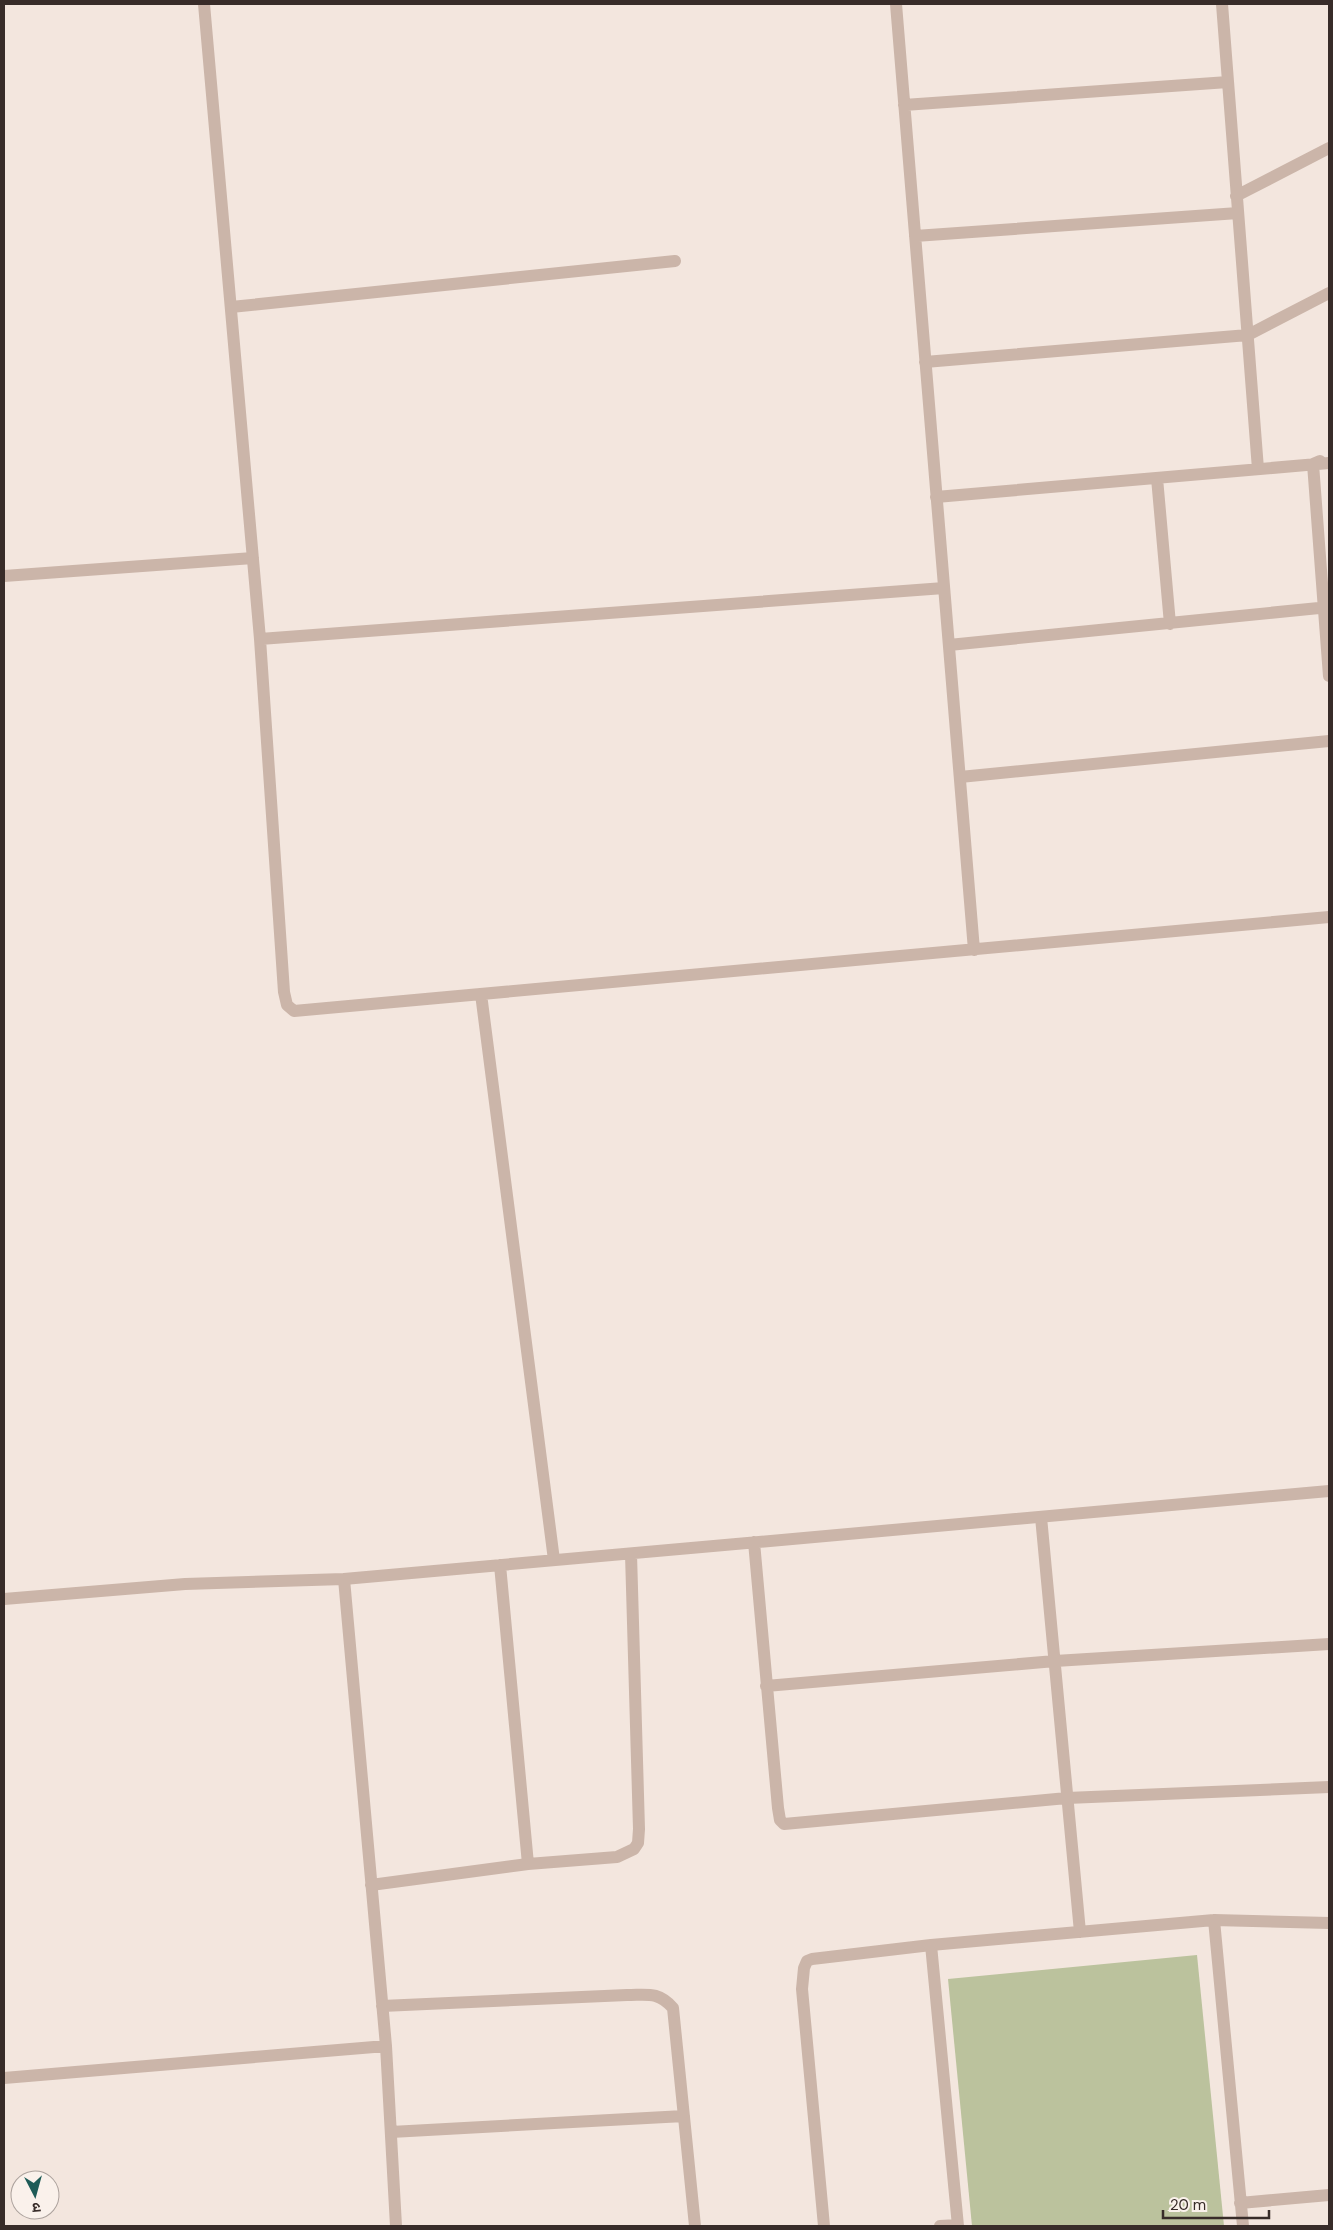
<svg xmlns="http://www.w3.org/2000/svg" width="1333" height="2230" font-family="'DM Sans','Noto Sans Devanagari',sans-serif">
<rect width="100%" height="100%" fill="#f3e6de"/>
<path fill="#bbc29d" d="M1197 1955 1224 2226H972L948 1979Z"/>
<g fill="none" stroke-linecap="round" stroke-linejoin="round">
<path stroke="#cbb5a9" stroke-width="12" d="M204 4 260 639 284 992 287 1005 294 1011 1329 917
M896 4 974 950
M1222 4 1258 469
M904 105 1228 82
M1236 196 1329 148
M915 236 1238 213
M231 307 675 261
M925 362 1248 335 1329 293
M1320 461 1313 464 1329 676
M1157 478 1170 624
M936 497 1329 463
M4 576 253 558
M260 639 944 588
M949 645 1329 607
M960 777 1329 741
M481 994 554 1560
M1041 1517 1080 1932
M754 1542 778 1808 780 1820 784 1824 1067 1798 1329 1787
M500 1565 528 1864
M344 1579 386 2046 396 2226
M4 1599 185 1584 344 1579 1329 1491
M766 1686 1055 1661 1329 1644
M371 1885 528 1864 617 1857 634 1849 638 1843 639 1829 631 1554
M1214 1920 1243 2226
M382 2006 627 1995C647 1995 658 1991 673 2008L695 2226
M4 2078 386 2046
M391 2132 684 2116
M1240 2203 1329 2195
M824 2226 802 1989 804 1968 807 1961 812 1959 931 1945
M940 2226 958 2225
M958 2226 931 1945 1214 1920 1329 1923"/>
</g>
<rect width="1333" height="2230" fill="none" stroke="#382c29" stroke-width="10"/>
<g transform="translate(35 2195) rotate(174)"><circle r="24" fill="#faf1eb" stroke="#aca29d"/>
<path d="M0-4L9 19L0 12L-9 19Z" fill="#1e5b57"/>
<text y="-8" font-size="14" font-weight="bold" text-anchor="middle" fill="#382c29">उ</text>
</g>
<path d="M1163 2210v8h106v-8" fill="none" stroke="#382c29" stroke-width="2.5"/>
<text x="1170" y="2210" font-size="15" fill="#382c29" stroke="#faf1eb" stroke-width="4" paint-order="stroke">20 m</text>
</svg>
